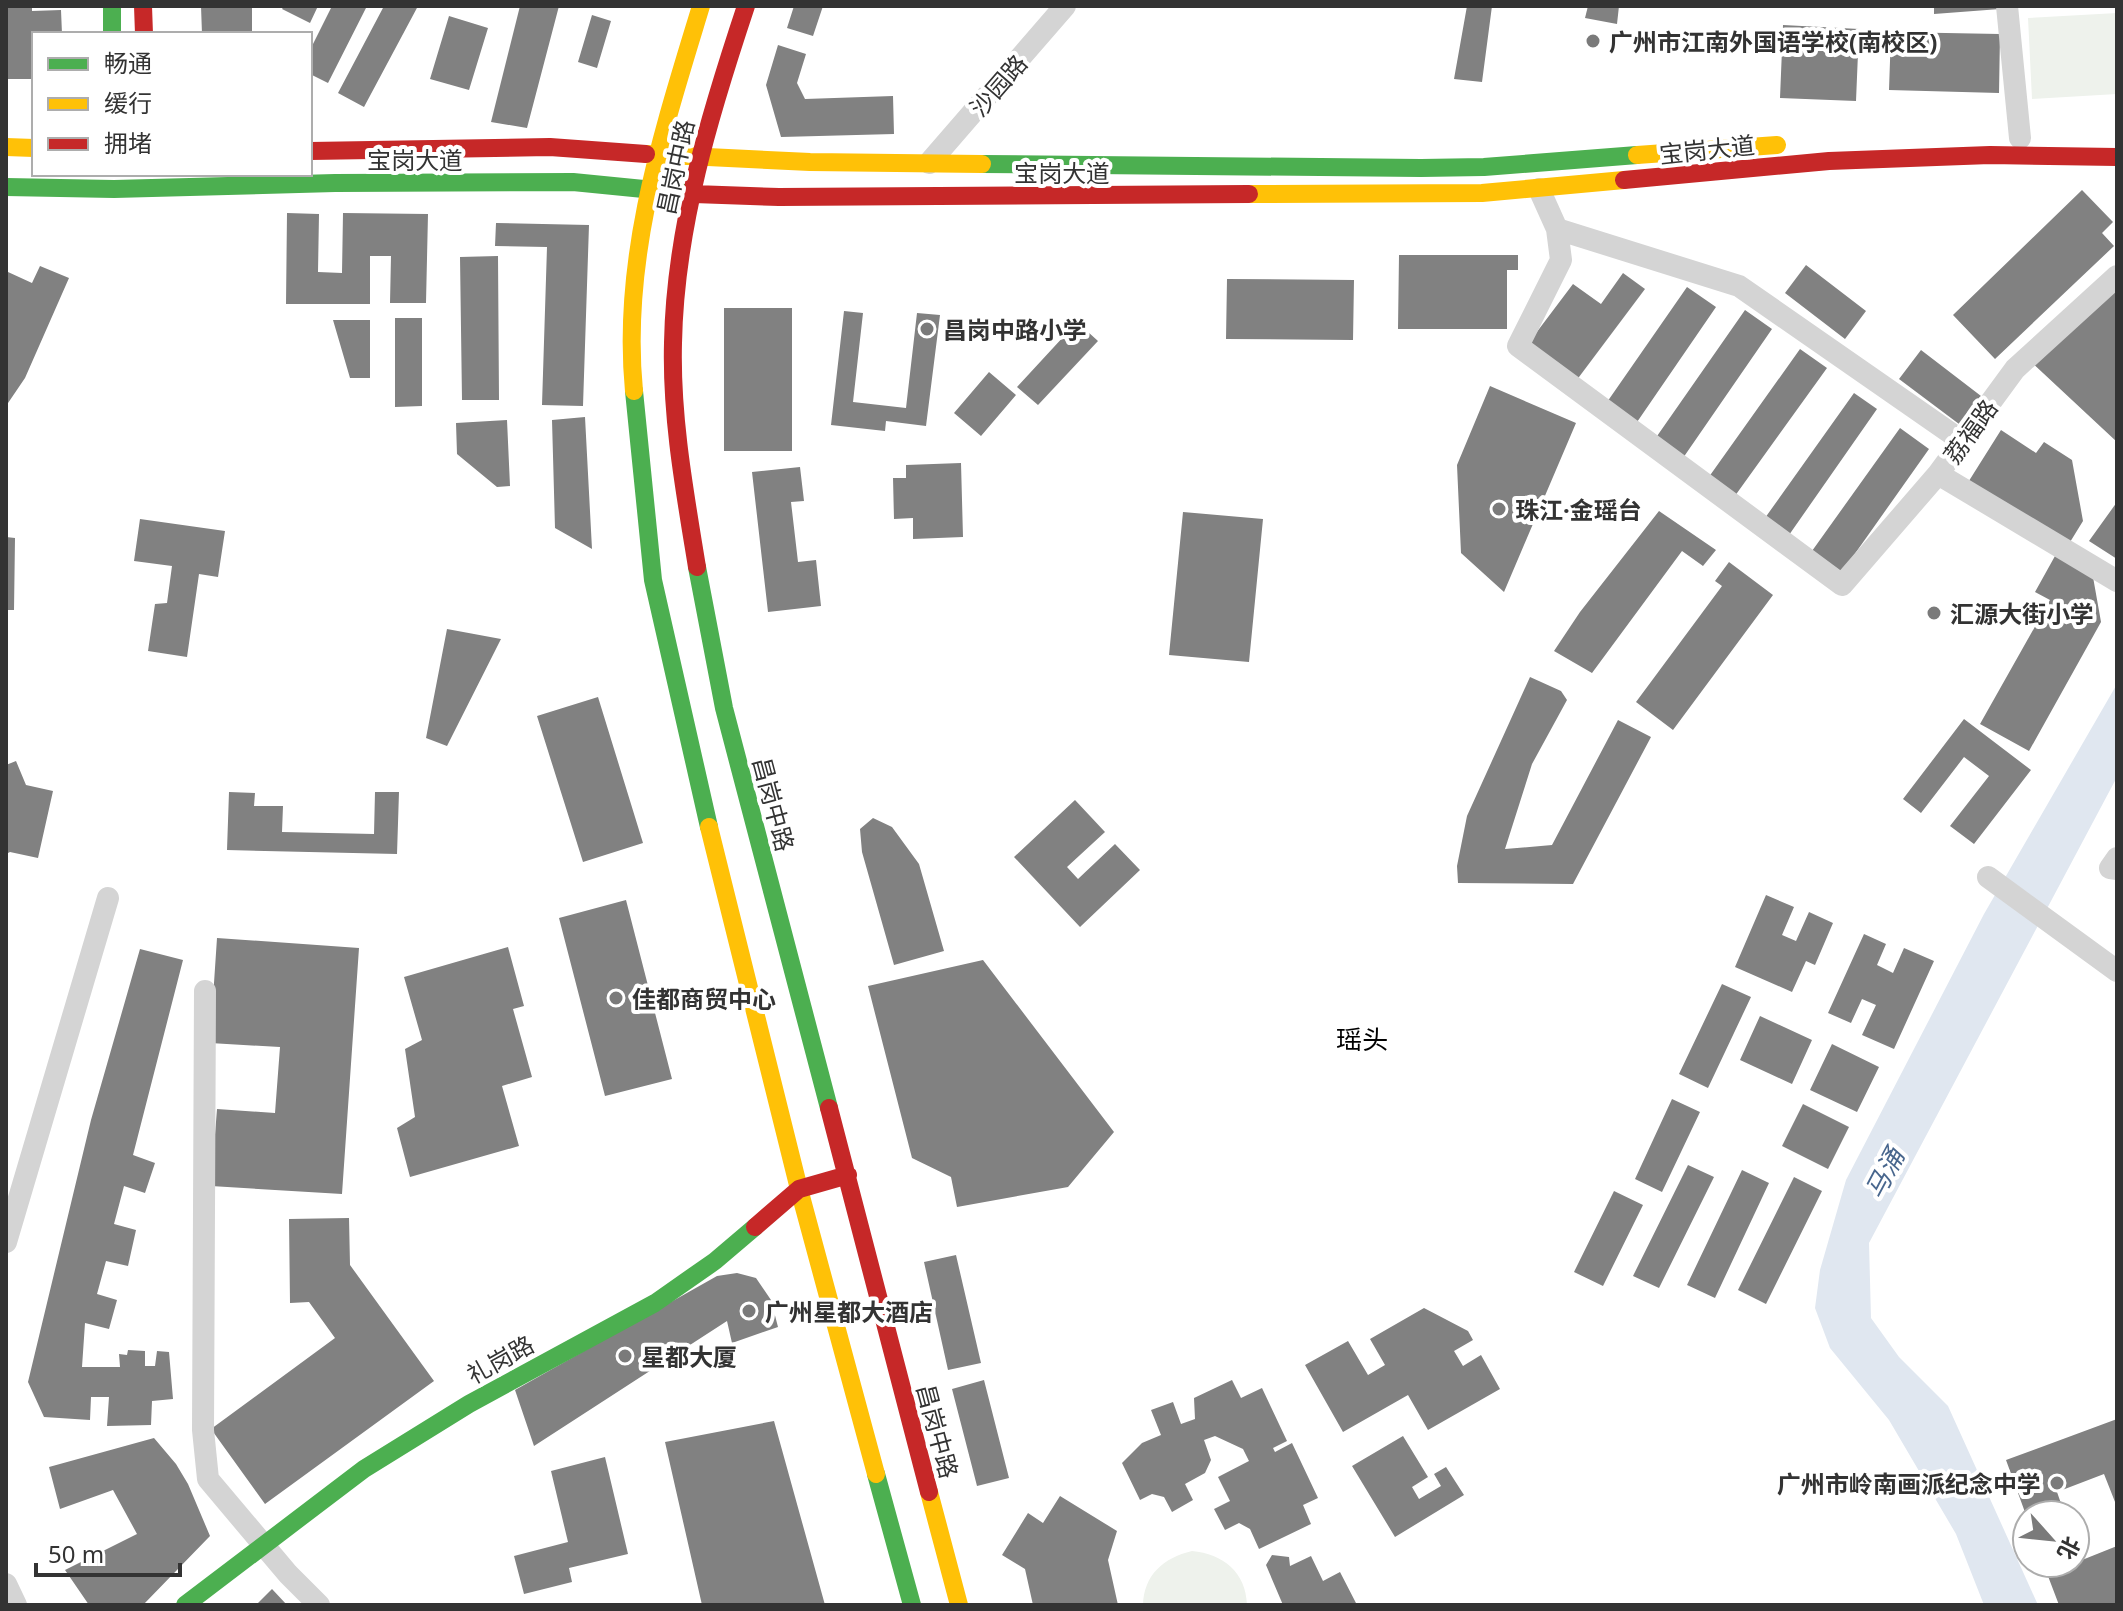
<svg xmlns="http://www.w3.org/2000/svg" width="2123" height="1611" font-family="'Noto Sans','Noto Sans SC',sans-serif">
<rect width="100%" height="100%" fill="#fff"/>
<path fill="#eef2ec" d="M2117 13V94L2032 99 2028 18Z
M1192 1551C1223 1554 1246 1572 1247 1605H1143C1144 1575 1163 1558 1192 1551Z"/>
<path fill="#e0e7f0" d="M2117 684V777L1869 1243 1871 1318 1899 1357 1948 1406 2038 1605H1984L1956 1534 1889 1420 1830 1348 1815 1308 1820 1270 1846 1180 1984 914Z"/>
<path fill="#818181" d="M6 6H32V11L61 10 62 34H34V79H6Z
M201 6H252V34H202Z
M284 6H318L310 23 282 9Z
M332 6H367L328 83 310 74V50Z
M384 6H418L364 107 338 93Z
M520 6H559L527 128 491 122Z
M794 6H823L813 36 787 28Z
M1467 6H1492L1482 82 1454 79Z
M1588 6H1619L1617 24 1585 18Z
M1934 6H2000V9L1934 14Z
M592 15 611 21 597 68 578 62Z
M449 16 488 28 469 90 430 79Z
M1783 25 1859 29 1856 101 1780 98Z
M1891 32 2000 34 1999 93 1889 90Z
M778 45 806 54 797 83 805 99 893 96 894 134 781 137 766 85Z
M2082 190 2113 222 2102 233 2114 246 1995 359 1953 315Z
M287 213 319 214 318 272 342 273 343 213 428 214 426 303H390L391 256H370V304H286Z
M496 223 589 225 583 406 542 405 547 247 495 246Z
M1399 255H1518V270H1507V329H1398Z
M498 256 499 400H462L460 257Z
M1806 265 1866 311 1845 339 1785 293Z
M40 266 69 278 25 378 6 406V277L8 272 32 283Z
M1623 273 1645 289 1576 381 1527 345 1573 284 1601 304Z
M1227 279 1354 280 1353 340 1226 339Z
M2117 284V442L2030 361Z
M1687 287 1716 307 1635 425 1605 405Z
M724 308H792V451H724Z
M1745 310 1772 329 1683 458 1655 439Z
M844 311 863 313 853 402 906 408 917 313 940 315 926 426 886 421 885 431 831 425Z
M395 318H422V406L395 407Z
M333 320H370V378H350Z
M1077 322 1098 341 1038 405 1017 387Z
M1800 349 1827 368 1732 500 1706 481Z
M1921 350 1981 396 1959 424 1899 379Z
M989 372 1016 395 981 436 954 413Z
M1490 386 1576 423 1504 592 1461 553 1457 465Z
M1854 393 1877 409 1789 535 1765 518Z
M585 417 592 549 555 528 552 420Z
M507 420 510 486 497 487 457 454 456 423Z
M1900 428 1929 449 1842 572 1812 551Z
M2001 430 2036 453 2044 442 2072 460 2083 521 2067 547 1967 484Z
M961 463 963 537 913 539V518L894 519 893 478H906V465Z
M800 467 804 501 791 502 798 562 816 560 821 606 768 612 752 472Z
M2117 502V559L2089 541Z
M1659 511 1716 550 1703 566 1682 551 1592 673 1554 651 1580 612Z
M1183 512 1263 519 1249 662 1169 655Z
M140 519 225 531 218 577 199 574 187 657 148 651 155 604 167 603 172 566 134 561Z
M6 537 15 538 14 610H6Z
M2055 556 2093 577 2101 622 2029 751 1980 724 2050 600 2035 592Z
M1729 562 1773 595 1673 730 1636 702 1722 586 1715 581Z
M447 629 501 639 447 746 426 738Z
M1530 677 1561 691 1567 700 1532 764 1505 849 1552 845 1618 720 1651 737 1573 884 1458 883 1457 866 1467 816Z
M598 697 643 843 583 862 537 716Z
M1964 719 2031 770 1974 844 1950 826 1989 776 1964 757 1921 813 1903 799Z
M16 761 26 785 53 791 38 858 10 852 6 854V765Z
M229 792 255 793 254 806H283L282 832 374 834 375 792H399L397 854 227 850Z
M1075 800 1105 832 1067 867 1078 879 1115 844 1140 870 1080 927 1014 857Z
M873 818 892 827 919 864 944 951 894 965 862 852 860 829Z
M1766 895 1794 907 1782 935 1796 941 1809 912 1833 923 1815 965 1806 961 1792 992 1735 967Z
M626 900 672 1079 605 1096 559 918Z
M1864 934 1886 944 1877 965 1893 973 1904 948 1934 961 1894 1049 1862 1035 1876 1005 1862 999 1851 1023 1828 1013Z
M217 938 359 948 342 1194 211 1186 217 1109 275 1113 280 1047 210 1043Z
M508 947 524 1006 513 1009 532 1077 502 1086 519 1146 410 1177 397 1128 415 1117 405 1049 422 1040 404 977Z
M140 949 183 960 133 1155 155 1163 145 1193 124 1186 114 1224 136 1230 128 1266 106 1261 97 1294 117 1300 109 1329 85 1323 82 1367H120L119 1354 127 1355 128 1350 145 1351V1366H155L157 1351 169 1352 173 1399 152 1401 151 1425 107 1426 109 1397H91L90 1420 44 1417 28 1382 91 1120Z
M983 960 1114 1132 1068 1187 957 1207 951 1177 912 1158 868 986Z
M1722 984 1751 997 1708 1088 1679 1074Z
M1760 1016 1812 1040 1792 1084 1740 1060Z
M1832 1044 1879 1067 1857 1112 1810 1090Z
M1672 1099 1700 1112 1662 1192 1635 1179Z
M1803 1104 1849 1127 1828 1169 1782 1146Z
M1688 1165 1714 1177 1659 1288 1633 1276Z
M1742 1170 1769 1183 1715 1298 1687 1285Z
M1794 1177 1822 1191 1766 1304 1738 1290Z
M1614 1191 1643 1205 1603 1286 1574 1272Z
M349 1218 350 1265 434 1381 265 1504 211 1429 335 1338 309 1302 290 1303 289 1219Z
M956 1255 981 1363 948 1370 924 1262Z
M737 1273 756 1278 771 1300 778 1327 732 1343 727 1321 534 1446 515 1390 717 1276Z
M1424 1308 1468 1331 1473 1340 1454 1351 1463 1366 1481 1355 1500 1389 1428 1430 1408 1395 1343 1432 1305 1365 1348 1341 1368 1375 1385 1365 1370 1339Z
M984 1380 1009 1478 977 1486 952 1389Z
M1232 1380 1241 1398 1262 1388 1287 1441 1273 1448 1275 1452 1292 1443 1318 1498 1303 1505 1311 1524 1259 1549 1250 1529 1239 1523 1225 1530 1214 1509 1230 1501 1218 1477 1249 1461 1243 1449 1215 1436 1204 1440 1211 1460 1205 1473 1185 1484 1193 1500 1172 1512 1164 1497 1152 1494 1140 1500 1122 1463 1142 1443 1161 1435 1151 1410 1173 1402 1181 1424 1195 1419 1194 1398Z
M2117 1419V1507L2104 1474 2057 1492 2065 1515H2026L2006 1460Z
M774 1421 825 1605H702L665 1442Z
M1403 1436 1428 1477 1412 1487 1419 1499 1441 1486 1434 1474 1446 1467 1464 1495 1395 1537 1352 1466Z
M154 1438 176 1464 188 1484 210 1536 143 1605H89L65 1570 137 1534 113 1490 60 1509 49 1467Z
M605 1457 628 1554 569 1568 572 1582 524 1594 514 1556 568 1542 551 1471Z
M1060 1496 1117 1531 1108 1560 1118 1605H1033L1025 1569 1002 1555 1028 1513 1043 1523Z
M2075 1542 2082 1560 2117 1546V1604L2059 1605 2043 1563H2075Z
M1272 1555 1289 1557 1290 1566 1311 1556 1323 1581 1340 1572 1357 1605H1283L1266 1565Z
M272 1589 287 1605H256Z"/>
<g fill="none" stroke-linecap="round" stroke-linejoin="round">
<path stroke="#d4d4d4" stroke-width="22" d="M2007 6 2020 138
M929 163 1065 6
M1539 189 1557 229 1739 286 1962 441
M1557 229 1561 260 1518 346 1842 585 1938 474
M2117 276 2015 369 1938 474 2117 581
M2117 858 2110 868 2117 869
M1988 877 2117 971
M205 991 203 1430 208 1479 288 1574 319 1605
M6 1242 108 898
M6 1584 16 1605"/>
<path stroke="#4caf50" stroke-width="18" d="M112 6V34
M982 164 1421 168 1484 167 1637 155
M6 187 114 189 335 183 573 182 694 194
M634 391 653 580 709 827
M697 567 724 708 829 1108
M876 1474 912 1605
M185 1605 364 1469 469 1404 655 1303 715 1261 755 1227"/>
<path stroke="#ffc107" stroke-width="18" d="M6 147 34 148
M646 154 810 162 982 164
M1637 155 1777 145
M1249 194 1482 193 1624 180
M634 391C621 258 663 131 701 6
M709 827 799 1189 876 1474
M929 1492 959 1605"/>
<path stroke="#c62828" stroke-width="18" d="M143 6 144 34
M310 151 550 147 646 154
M1624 180 1829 161 1990 155 2117 157
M694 194 779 197 1249 194
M697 567C685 493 671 418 673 343 675 228 710 114 746 6
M829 1108 929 1492
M755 1227 799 1189 848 1175"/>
</g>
<g fill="#7a7a7a" stroke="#fff" stroke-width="3">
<circle cx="1593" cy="41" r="8"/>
<circle cx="927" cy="329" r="8"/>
<circle cx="1499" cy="509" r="8"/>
<circle cx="1934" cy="613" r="8"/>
<circle cx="616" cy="998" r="8"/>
<circle cx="749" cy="1311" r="8"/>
<circle cx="625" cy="1356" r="8"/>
<circle cx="2057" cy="1483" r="8"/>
</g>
<g text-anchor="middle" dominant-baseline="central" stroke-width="8" stroke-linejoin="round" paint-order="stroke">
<g font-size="24" font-weight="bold" fill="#333" stroke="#fff" text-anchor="start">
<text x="1609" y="41">广州市江南外国语学校(南校区)</text>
<text x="943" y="329">昌岗中路小学</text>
<text x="1515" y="509">珠江·金瑶台</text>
<text x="1950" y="613">汇源大街小学</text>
<text x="632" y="998">佳都商贸中心</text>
<text x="765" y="1311">广州星都大酒店</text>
<text x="641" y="1356">星都大厦</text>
<text x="2041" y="1483" text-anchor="end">广州市岭南画派纪念中学</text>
</g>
<g font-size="24" fill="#333" stroke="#fff">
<text transform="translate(998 85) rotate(-49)">沙园路</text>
<text transform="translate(1707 149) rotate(-6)">宝岗大道</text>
<text x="415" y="159">宝岗大道</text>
<text transform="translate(675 167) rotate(-78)">昌岗中路</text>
<text x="1062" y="172">宝岗大道</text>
<text transform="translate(1970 431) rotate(-54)">荔福路</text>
<text transform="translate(774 804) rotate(75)">昌岗中路</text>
<text transform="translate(500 1359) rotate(-29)">礼岗路</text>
<text transform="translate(938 1431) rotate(75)">昌岗中路</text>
</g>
<g font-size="26" fill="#000" stroke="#fff">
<text x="1362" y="1039">瑶头</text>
</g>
<g font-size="26" font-style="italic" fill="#48668d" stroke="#fff">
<text transform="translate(1884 1173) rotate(-62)">马涌</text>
</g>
</g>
<rect width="2123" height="1611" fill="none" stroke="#333333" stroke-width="16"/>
<rect x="32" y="32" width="280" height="144" fill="#ffffff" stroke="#adadad" stroke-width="2"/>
<rect x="48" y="58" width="40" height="12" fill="#4caf50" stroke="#adadad" stroke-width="2"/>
<text x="104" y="72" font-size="24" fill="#333333">畅通</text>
<rect x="48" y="98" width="40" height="12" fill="#ffc107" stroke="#adadad" stroke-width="2"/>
<text x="104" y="112" font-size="24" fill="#333333">缓行</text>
<rect x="48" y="138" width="40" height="12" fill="#c62828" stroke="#adadad" stroke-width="2"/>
<text x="104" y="152" font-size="24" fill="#333333">拥堵</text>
<g transform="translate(2051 1539) rotate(117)"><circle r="38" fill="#ffffff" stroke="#adadad" stroke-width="2"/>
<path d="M0-6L14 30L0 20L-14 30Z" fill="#7a7a7a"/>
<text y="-12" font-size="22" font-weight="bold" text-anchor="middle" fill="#333333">北</text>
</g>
<path d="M36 1563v12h144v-12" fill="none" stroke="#333333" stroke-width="4"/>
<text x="48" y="1563" font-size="24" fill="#333333" stroke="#ffffff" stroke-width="6" paint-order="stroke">50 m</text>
</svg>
